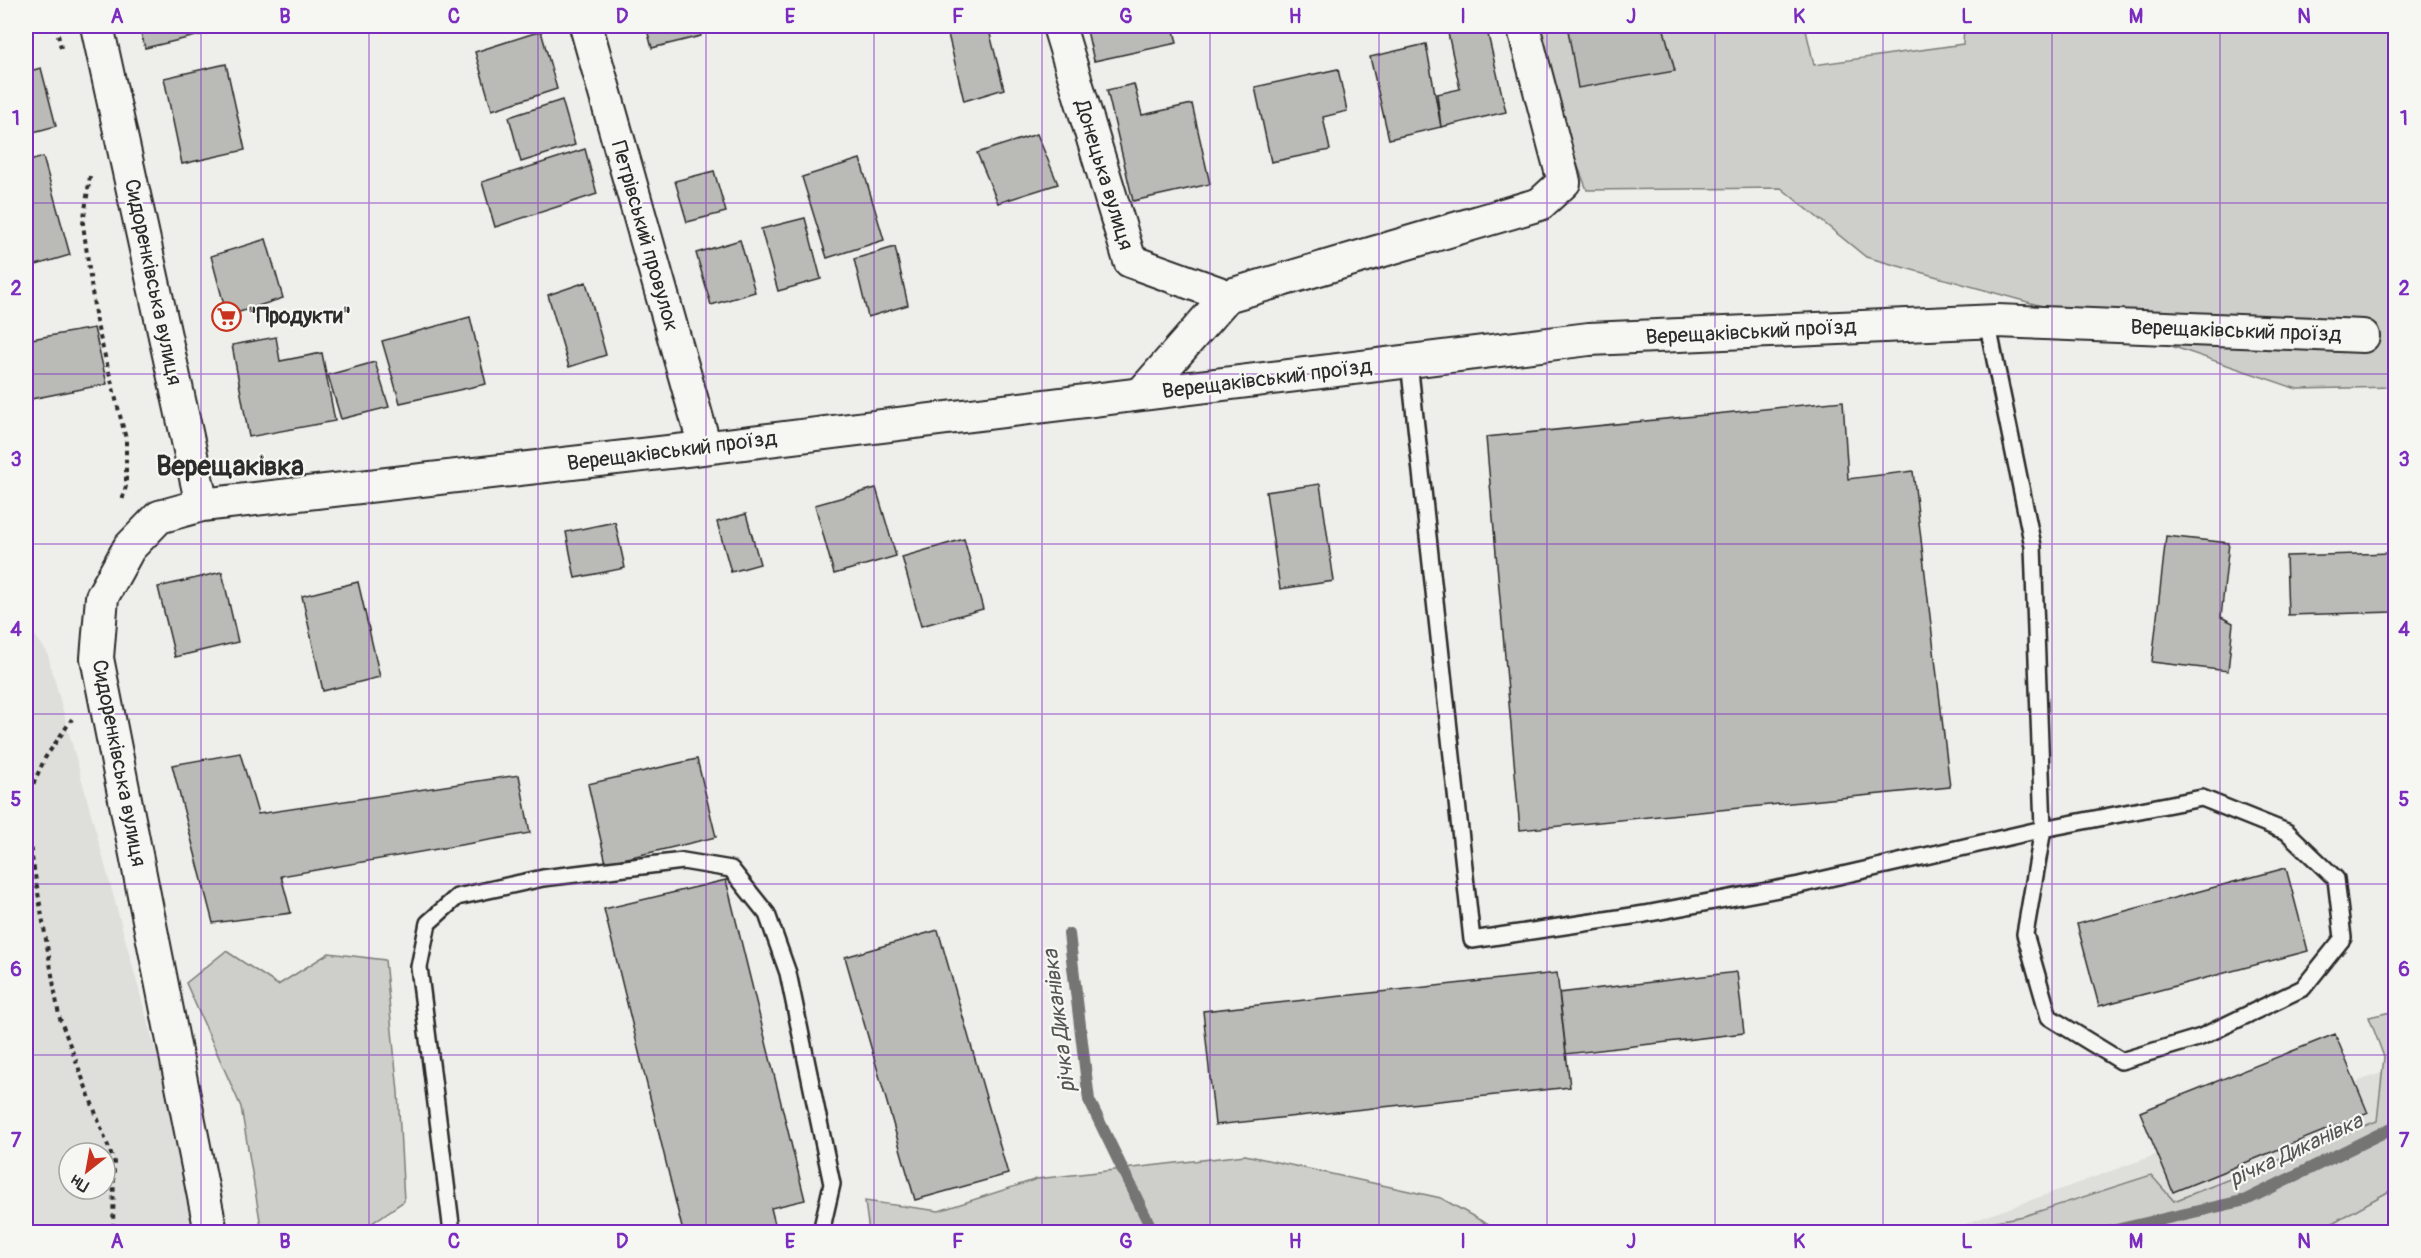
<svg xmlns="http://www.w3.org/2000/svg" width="2421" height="1258" font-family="Pangolin,sans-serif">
<rect width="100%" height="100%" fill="#eeeeea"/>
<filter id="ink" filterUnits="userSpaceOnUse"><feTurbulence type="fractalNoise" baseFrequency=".0167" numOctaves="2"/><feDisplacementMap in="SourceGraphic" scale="12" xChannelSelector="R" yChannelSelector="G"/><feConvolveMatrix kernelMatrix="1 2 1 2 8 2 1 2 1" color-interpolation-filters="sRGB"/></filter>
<g filter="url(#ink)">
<path fill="#dededb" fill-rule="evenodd" d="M26 623 47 652 205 1232H26ZM69 1153H105V1189H69Z
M2395 1068V1232H1943Z"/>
<path fill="#cececa" stroke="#7c7c7a" stroke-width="1.5" d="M1524 26H1805L1814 65 1963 44 1964 26H2395V387L2297 389 2110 325 1866 257 1781 188 1587 190Z
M226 951 278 985 329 953 385 960 398 1092 404 1201 359 1232H262L241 1107 186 983Z
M2395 1011V1188L2316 1232H1934L2024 1216 2151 1175 2174 1201 2377 1121 2384 1057 2369 1017Z
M1245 1155 1441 1198 1501 1232H869L865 1201 939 1211 1037 1179Z"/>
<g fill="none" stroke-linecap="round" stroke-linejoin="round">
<path stroke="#757573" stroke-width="12" d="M1069 934 1089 1100 1153 1232
M2107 1232 2246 1200 2396 1126"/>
</g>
<path fill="#babab7" stroke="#2b2b2b" stroke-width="1.5" d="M139 26H207L209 33 145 48Z
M646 26H698L701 36 652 48Z
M974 26H988L1004 89 964 101 948 34Z
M1086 26H1173L1177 43 1094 61Z
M1486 26 1506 112 1441 127 1437 94 1460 89 1448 33Z
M1606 26H1663L1675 71 1578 88 1568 30Z
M541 31 557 89 492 110 475 52Z
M1426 44 1441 127 1389 139 1370 57Z
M226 64 245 150 182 164 164 78Z
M41 68 56 126 26 134V72Z
M1338 69 1347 111 1323 117 1330 150 1271 162 1255 87Z
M1134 84 1142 115 1192 104 1210 184 1133 201 1107 90Z
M562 100 575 145 521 162 509 117Z
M1037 134 1058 184 998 203 977 153Z
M585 149 597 194 495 227 482 182Z
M43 157 70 255 26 268V162Z
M860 159 884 240 827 258 802 177Z
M714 171 726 212 687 222 675 181Z
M805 218 821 279 778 291 761 229Z
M266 239 283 298 227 316 211 256Z
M740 240 755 292 711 305 696 253Z
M895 247 908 305 868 317 854 259Z
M586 282 606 355 569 367 548 295Z
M470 317 486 384 400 403 382 341Z
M94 328 107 384 26 400V340Z
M276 337 280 361 322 353 335 421 249 437 232 345Z
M375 362 389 407 341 419 328 375Z
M1843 401 1848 479 1913 471 1950 787 1520 830 1486 437Z
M1320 484 1334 581 1280 589 1266 492Z
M876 488 896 556 834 574 815 505Z
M746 514 760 564 731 572 717 522Z
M615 522 625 568 575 578 566 532Z
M2166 536 2229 543 2221 617 2233 623 2228 671 2152 662Z
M964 539 983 609 921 626 902 557Z
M2393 553 2395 612 2288 615 2286 556Z
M222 572 238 642 175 657 158 587Z
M358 582 380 677 323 691 302 596Z
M240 753 258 814 519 775 530 833 281 876 291 913 213 923 172 765Z
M697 759 716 837 606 863 588 784Z
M2286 868 2308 951 2099 1006 2077 924Z
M726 880 805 1200 771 1208 777 1232H683L604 909Z
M938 930 1008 1174 915 1200 845 957Z
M26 961 35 994 26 997Z
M1737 972 1744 1033 1566 1054 1559 993Z
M1557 973 1570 1087 1215 1125 1203 1011Z
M2335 1034 2368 1113 2173 1192 2140 1112Z"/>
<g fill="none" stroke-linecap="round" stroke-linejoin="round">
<defs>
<path id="service" d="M1409 362 1472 940 1645 914 1799 885 2043 829 2202 798 2287 832 2336 879 2343 938 2303 988 2201 1037 2121 1061 2049 1017 2025 934 2043 829 2033 546 1987 321
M452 1232 419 967 428 923 457 897 543 878 683 861 731 869 767 914 788 973 832 1184 821 1232"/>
<path id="minor" d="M97 26 202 505 159 517 129 548 102 597 97 658 211 1232
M586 26 705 447
M1059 26 1130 261 1227 296
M1141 394 1227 296 1540 204 1564 182 1523 26
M202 505 686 450 1589 339 1997 321 2363 336"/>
</defs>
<use href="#service" stroke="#2b2b2b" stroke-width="20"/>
<use href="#minor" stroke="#2b2b2b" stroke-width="36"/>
<path stroke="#2b2b2b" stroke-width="4" stroke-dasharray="4.5 4.5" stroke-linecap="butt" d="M56 26 61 48
M90 176 83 224 96 321 126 439V486L122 501
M26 800 45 758 72 719
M26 822 59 1016 114 1162 113 1232"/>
<use href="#service" stroke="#f6f6f2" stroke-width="15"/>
<use href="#minor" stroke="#f6f6f2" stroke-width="32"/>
<path stroke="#2b2b2b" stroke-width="4.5" d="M2382 1232 2396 1227"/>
</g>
</g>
<path fill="none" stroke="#7b2cbf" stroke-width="1.5" stroke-opacity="0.55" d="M201 26V1232M369 26V1232M538 26V1232M706 26V1232M874 26V1232M1042 26V1232M1210 26V1232M1379 26V1232M1547 26V1232M1715 26V1232M1883 26V1232M2052 26V1232M2220 26V1232M26 203H2396M26 374H2396M26 544H2396M26 714H2396M26 884H2396M26 1055H2396"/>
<defs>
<symbol id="supermarket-ring" viewBox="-11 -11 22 22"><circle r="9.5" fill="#f6f6f2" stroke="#c8321e" stroke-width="1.5"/><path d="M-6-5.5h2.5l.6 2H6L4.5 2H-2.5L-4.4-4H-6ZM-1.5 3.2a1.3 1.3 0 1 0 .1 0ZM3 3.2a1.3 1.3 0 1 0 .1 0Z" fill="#c8321e"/></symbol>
</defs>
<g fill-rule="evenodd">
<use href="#supermarket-ring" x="210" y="300" width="33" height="33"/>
</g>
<g text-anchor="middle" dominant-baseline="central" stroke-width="4.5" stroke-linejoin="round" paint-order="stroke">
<g font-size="21" fill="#2b2b2b" stroke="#f6f6f2">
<text transform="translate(1104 175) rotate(73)">Донецька вулиця</text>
<text transform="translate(645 236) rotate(74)">Петрівський провулок</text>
<text transform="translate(153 282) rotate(78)">Сидоренківська вулиця</text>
<text transform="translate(2236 331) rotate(2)">Верещаківський проїзд</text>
<text transform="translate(1751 332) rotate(-3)">Верещаківський проїзд</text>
<text transform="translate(1267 379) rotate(-7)">Верещаківський проїзд</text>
<text transform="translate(672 451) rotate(-7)">Верещаківський проїзд</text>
<text transform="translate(119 763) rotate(79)">Сидоренківська вулиця</text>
</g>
<g font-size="21" font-weight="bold" fill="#2b2b2b" stroke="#f6f6f2" text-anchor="start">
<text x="248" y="316">"Продукти"</text>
</g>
<g font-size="22" font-style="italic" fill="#565655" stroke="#f6f6f2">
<text transform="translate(1059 1021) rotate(-97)">річка Диканівка</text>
<text transform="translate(2296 1150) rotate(-25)">річка Диканівка</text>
</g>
<g font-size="27" font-weight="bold" fill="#2b2b2b" stroke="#f6f6f2">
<text x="230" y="466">Верещаківка</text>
</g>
</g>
<rect width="2421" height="1258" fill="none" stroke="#f6f6f2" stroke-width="66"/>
<g transform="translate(87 1171) rotate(211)"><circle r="28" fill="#f6f6f2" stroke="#a5a5a2" stroke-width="1.5"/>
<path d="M0-4.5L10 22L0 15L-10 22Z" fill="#c8321e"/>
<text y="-9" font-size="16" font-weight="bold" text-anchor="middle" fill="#2b2b2b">Пн</text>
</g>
<rect x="33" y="33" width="2355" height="1192" fill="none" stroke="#7b2cbf" stroke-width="2"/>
<g font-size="20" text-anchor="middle" font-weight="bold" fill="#7b2cbf">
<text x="117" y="23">A</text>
<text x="285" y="23">B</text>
<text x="454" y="23">C</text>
<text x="622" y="23">D</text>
<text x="790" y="23">E</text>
<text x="958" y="23">F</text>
<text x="1126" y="23">G</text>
<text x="1295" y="23">H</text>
<text x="1463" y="23">I</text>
<text x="1631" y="23">J</text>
<text x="1799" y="23">K</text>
<text x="1967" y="23">L</text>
<text x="2136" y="23">M</text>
<text x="2304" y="23">N</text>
<text x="16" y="125">1</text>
<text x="2404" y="125">1</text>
<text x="16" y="295">2</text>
<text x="2404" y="295">2</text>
<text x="16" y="466">3</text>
<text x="2404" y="466">3</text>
<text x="16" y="636">4</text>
<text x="2404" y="636">4</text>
<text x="16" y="806">5</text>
<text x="2404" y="806">5</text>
<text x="16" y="976">6</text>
<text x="2404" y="976">6</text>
<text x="16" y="1147">7</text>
<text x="2404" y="1147">7</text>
<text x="117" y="1248">A</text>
<text x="285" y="1248">B</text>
<text x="454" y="1248">C</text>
<text x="622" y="1248">D</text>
<text x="790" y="1248">E</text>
<text x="958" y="1248">F</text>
<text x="1126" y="1248">G</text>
<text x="1295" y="1248">H</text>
<text x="1463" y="1248">I</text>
<text x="1631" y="1248">J</text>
<text x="1799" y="1248">K</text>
<text x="1967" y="1248">L</text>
<text x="2136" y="1248">M</text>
<text x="2304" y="1248">N</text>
</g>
</svg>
